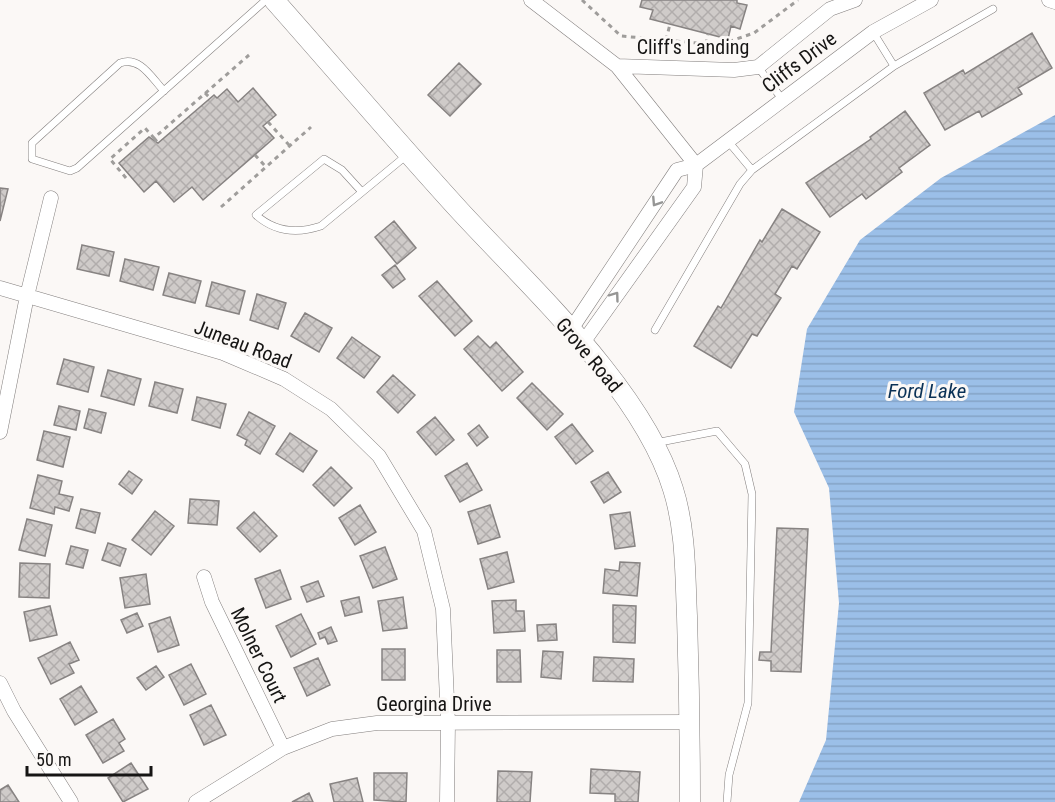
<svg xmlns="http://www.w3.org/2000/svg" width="1055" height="802" font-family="'Roboto Condensed',sans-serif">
<defs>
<pattern id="water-rules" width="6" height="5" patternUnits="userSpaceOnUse" patternTransform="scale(1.5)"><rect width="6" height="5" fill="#9bbfe8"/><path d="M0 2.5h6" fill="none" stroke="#85a3c6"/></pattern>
<pattern id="building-cross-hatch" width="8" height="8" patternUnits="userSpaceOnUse" patternTransform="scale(1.5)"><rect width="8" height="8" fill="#cfcbc9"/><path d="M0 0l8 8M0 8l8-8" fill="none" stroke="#b1adac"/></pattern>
</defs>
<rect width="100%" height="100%" fill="#fbf8f6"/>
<path fill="url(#water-rules)" d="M1055 115V802H799L826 740 839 603 829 488 794 412 807 329 860 240 941 178Z"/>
<path fill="url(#building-cross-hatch)" stroke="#878382" stroke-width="1.5" d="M642 0H737V3L747 5 740 29 731 26 728 39 650 19 653 10 640 7Z
M1032 33 1052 68 1018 88 1022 94 982 117 979 111 945 130 924 93 963 70 965 74Z
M459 63 481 84 450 116 428 95Z
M253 88 276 115 263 126 274 138 203 200 192 187 174 202 156 181 144 192 119 163 149 137 158 143 214 95 217 98 227 89 238 102Z
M905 111 930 145 899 168 902 172 866 199 862 194 830 217 806 183 871 139 870 137Z
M0 188 8 189 0 221Z
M782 209 820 232 797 269 792 266 775 294 781 298 757 336 752 334 731 368 694 346 718 306 721 308 760 240 762 242Z
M394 221 416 248 397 264 375 237Z
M82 245 114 252 109 276 77 269Z
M125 259 159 267 153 290 120 281Z
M395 265 405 279 393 288 382 275Z
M169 273 201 281 195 303 163 295Z
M437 281 472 321 455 336 419 296Z
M212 282 245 291 239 314 206 306Z
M257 294 286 303 278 329 250 320Z
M305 313 332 328 319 352 291 336Z
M478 336 490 348 496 342 523 372 502 391 464 349Z
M352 337 380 357 364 378 337 358Z
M64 359 94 367 88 392 57 384Z
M108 370 141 379 134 405 101 396Z
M393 375 415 395 398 413 377 392Z
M155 382 183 389 177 413 149 406Z
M532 383 563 414 547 430 517 398Z
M197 397 226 404 220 428 192 420Z
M59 406 80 411 76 430 54 425Z
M89 409 106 413 101 433 84 428Z
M249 412 275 426 260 454 245 445 247 440 237 435Z
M435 417 454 440 436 455 417 432Z
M572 424 593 451 576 464 555 437Z
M479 425 488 437 477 446 468 434Z
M44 431 70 437 63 467 37 460Z
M290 433 317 451 303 472 276 454Z
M467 463 482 490 460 502 445 476Z
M331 467 352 488 334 506 313 485Z
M129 471 142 480 132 494 119 484Z
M608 472 621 492 604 503 591 482Z
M38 475 62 481 59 494 73 497 69 511 55 507 54 514 30 508Z
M190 499 219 501 217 525 188 523Z
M360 505 376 532 355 545 339 518Z
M490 505 500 537 478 544 468 512Z
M81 509 100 513 95 533 76 528Z
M155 511 174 526 151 555 132 540Z
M254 512 277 536 260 552 237 528Z
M630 512 635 546 615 549 610 515Z
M27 519 52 525 45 556 19 550Z
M777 528 808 529 801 672 771 671V661L759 660 760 652H771Z
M108 543 126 549 120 566 102 560Z
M71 546 88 550 83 568 66 564Z
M385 547 397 579 373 588 360 556Z
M507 552 514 582 488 589 480 559Z
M620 562 640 563 637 596 603 593 605 569 619 571Z
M20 563 50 564 49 598 19 597Z
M280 570 291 599 266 608 255 579Z
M146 574 150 604 125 608 120 578Z
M318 581 324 596 307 602 301 587Z
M359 597 362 612 345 616 341 601Z
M403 597 407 628 383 631 378 601Z
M516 600V611H524L525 631 494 633 492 601Z
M613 605 636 606 635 643 613 642Z
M50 606 57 635 30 641 24 612Z
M137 613 143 626 127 633 121 620Z
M301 614 316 644 291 657 276 626Z
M170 617 179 645 158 652 149 624Z
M556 624 557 640 538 641 537 625Z
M331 627 337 641 328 644 325 637 320 639 318 633Z
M70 642 79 660 69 664 74 673 51 684 38 658Z
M382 649H405V680H382Z
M497 650H520L521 682H497Z
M543 651 563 652 561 679 541 677Z
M594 657 634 659 633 682 593 681Z
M318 658 330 685 307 696 294 668Z
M191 664 206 694 184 705 169 675Z
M156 666 164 677 146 690 137 678Z
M81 686 97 712 75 725 60 699Z
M211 705 226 735 204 745 190 715Z
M113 719 125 739 119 743 124 751 103 763 86 735Z
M131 763 148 789 123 802 108 778Z
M591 769 640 772 638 802H615V794L590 793Z
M498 771 532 772 530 802H497Z
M374 773H407L406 802 374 800Z
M357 778 363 802H334L330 784Z
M8 785 19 802H0V790Z
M309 793 313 802H292Z"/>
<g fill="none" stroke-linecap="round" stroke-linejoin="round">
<defs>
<path id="lane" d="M873 32 894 66
M758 67 782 99
M164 91C151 77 140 56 120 63L32 143V159L70 171 77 168 266 0
M727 140 752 170
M362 192 342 170 324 159 256 215C275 232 297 234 321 226L407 155
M655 330 740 184 752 170 894 66 993 9
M655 443 717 431 745 464 752 494 748 703 729 775 727 802"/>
<path id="street" d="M531 0 617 66 696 165
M1049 0 1055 2
M617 66 734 70 758 67 830 9 855 0
M0 288 223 353 284 379 331 409 379 456 424 531 443 609 448 723 447 802
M570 331 677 170 696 165 873 32 931 0
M582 344 694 187 696 165
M0 432 27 296 51 198
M204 577 212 602 283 748
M0 683 14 711 71 802
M196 802 283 748 332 729 377 723 691 722"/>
<path id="secondary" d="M274 0C336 70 397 142 460 211 530 287 643 390 673 489 686 530 685 573 687 616 689 678 690 740 690 802"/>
</defs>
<use href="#lane" stroke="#827e7d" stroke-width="8"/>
<use href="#street" stroke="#827e7d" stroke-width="15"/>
<use href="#secondary" stroke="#827e7d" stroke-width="21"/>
<path stroke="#9f9d9b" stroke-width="3" stroke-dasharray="4.5 4.5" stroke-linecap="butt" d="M582 0 621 36 719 45 754 33 798 0
M666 40 670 24
M706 44 708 34
M687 55 688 42
M205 93 210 98
M268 122 290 146
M154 138 158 143
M255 155 266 167
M126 178 110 159 145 128 154 138 249 55
M221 207 311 127"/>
<use href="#lane" stroke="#fff" stroke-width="7"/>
<use href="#street" stroke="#fff" stroke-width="14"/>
<use href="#secondary" stroke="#fff" stroke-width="20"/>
</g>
<defs><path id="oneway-chevron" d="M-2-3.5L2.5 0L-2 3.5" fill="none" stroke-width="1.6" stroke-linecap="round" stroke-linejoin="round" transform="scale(1.5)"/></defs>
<g stroke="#969695">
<use href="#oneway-chevron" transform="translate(656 202) rotate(123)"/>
<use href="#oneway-chevron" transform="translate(615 296) rotate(-54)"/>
</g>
<g text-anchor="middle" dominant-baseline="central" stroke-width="6" stroke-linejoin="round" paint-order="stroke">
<g font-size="20" fill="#161514" stroke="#fbf8f6">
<text x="693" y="47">Cliff's Landing</text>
<text transform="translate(799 62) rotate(-37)">Cliffs Drive</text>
<text transform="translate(243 344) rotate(21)">Juneau Road</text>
<text transform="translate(589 355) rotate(50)">Grove Road</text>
<text transform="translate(259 655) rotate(64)">Molner Court</text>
<text x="434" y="704">Georgina Drive</text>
</g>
<g font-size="21" font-style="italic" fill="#0a3156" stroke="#fbf8f6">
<text x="927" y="391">Ford Lake</text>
</g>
</g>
<path d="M27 766v9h124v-9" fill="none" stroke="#161514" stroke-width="3"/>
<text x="36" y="766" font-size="18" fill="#161514" stroke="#fbf8f6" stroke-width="4.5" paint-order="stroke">50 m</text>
</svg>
